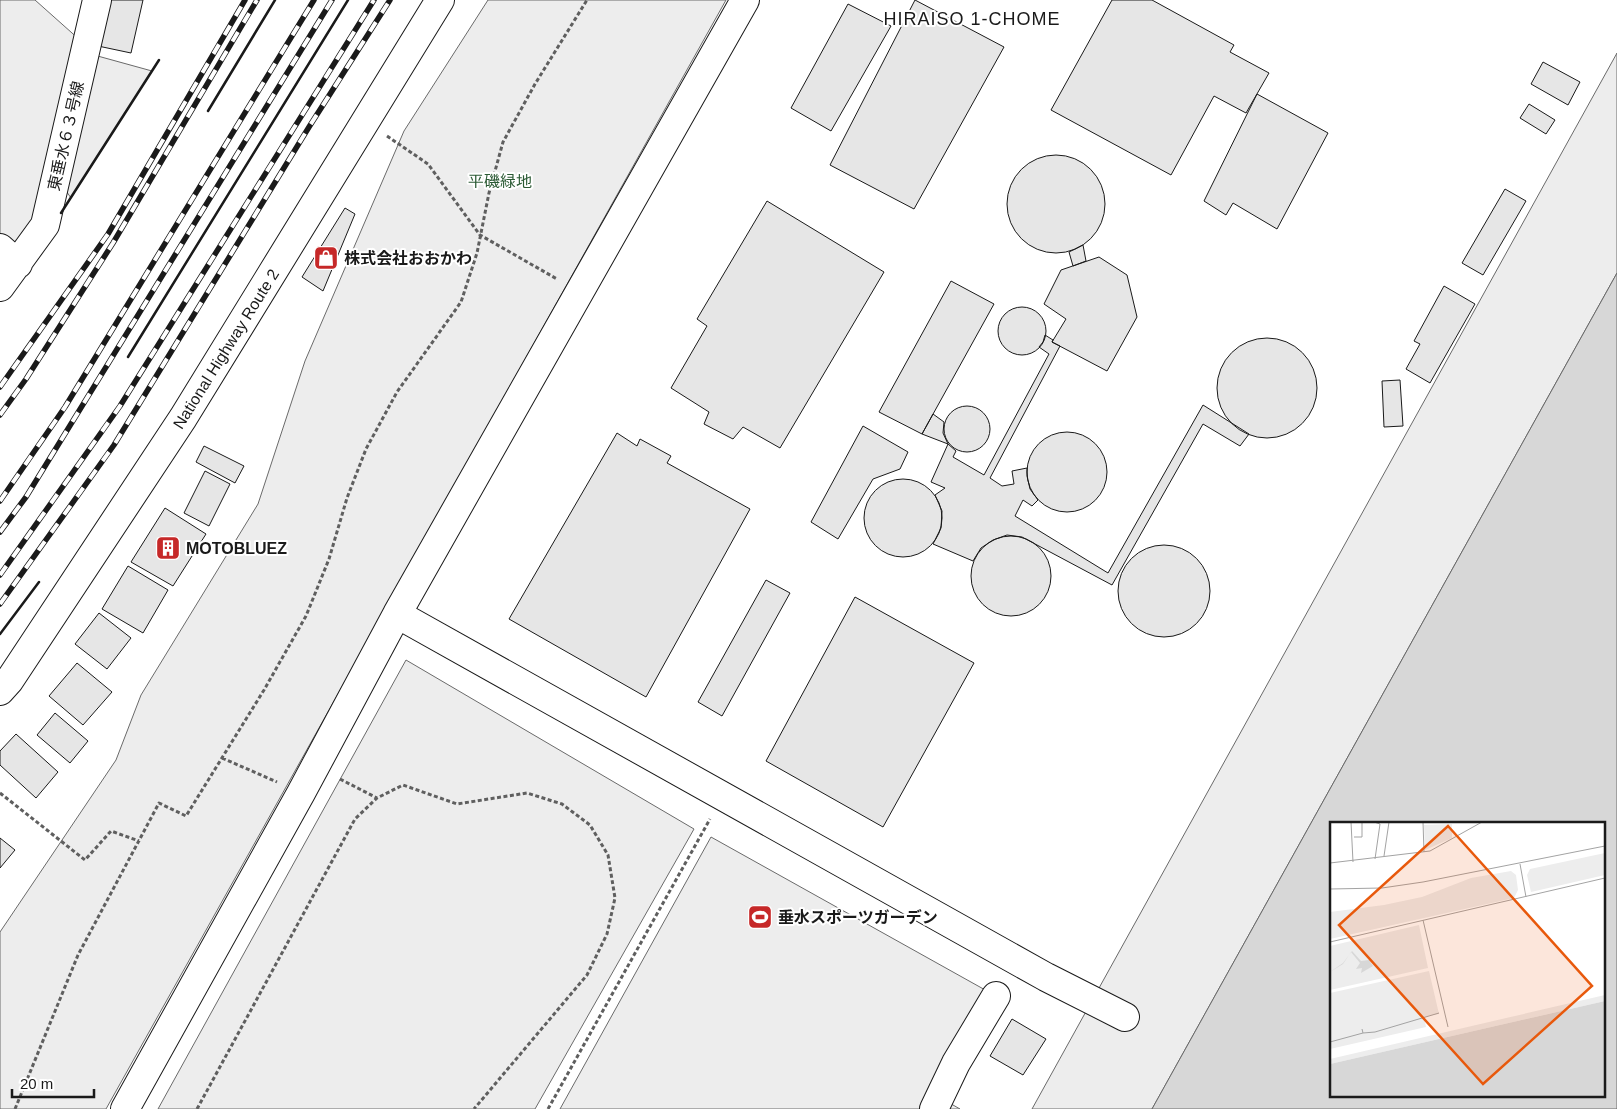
<svg xmlns="http://www.w3.org/2000/svg" width="1617" height="1109" font-family="Helvetica,'Noto Sans JP',sans-serif">
<rect width="100%" height="100%" fill="#fff"/>
<path fill="#ededed" stroke="#6a6a6a" d="M0 0H35L81 41 30 238 16 253 0 239Z
M488 0H726L106 1109H0V932L116 760 141 695 258 504 305 361 404 131Z
M1617 53V273L1152 1109H1032Z
M94 55 152 71 71 198 62 185Z
M406 660 694 829 535 1109H158Z
M711 837 996 996 946 1101 960 1109H560Z"/>
<path fill="#d7d7d7" stroke="#6a6a6a" fill-rule="evenodd" d="M1617 273V1109H1152ZM1331 823H1603V1095H1331Z"/>
<path fill="#e6e6e6" stroke="#1a1a1a" d="M109 0H143L131 53 98 46Z
M915 0 1004 47 914 209 830 165Z
M1112 0H1152L1234 45 1230 52 1269 73 1246 113 1214 96 1171 175 1051 110Z
M848 4 891 26 831 131 791 108Z
M1543 62 1580 82 1568 105 1531 84Z
M1257 94 1328 133 1277 229 1233 203 1226 215 1204 201Z
M1529 104 1555 120 1546 134 1520 118Z
M1007 204a49 49 0 1 1 98 0a49 49 0 1 1-98 0Z
M1505 189 1526 201 1483 275 1462 263Z
M767 201 884 272 780 448 743 427 733 439 704 424 709 412 671 388 707 326 697 319Z
M345 208 355 214 323 291 302 277Z
M1083 245 1086 261 1073 266 1069 252Z
M1099 257 1127 275 1137 317 1107 371 1052 342 1066 319 1044 304 1061 270Z
M951 281 994 304 922 434 879 412Z
M1444 286 1475 304 1430 383 1406 369 1420 344 1414 341Z
M998 331a24 24 0 1 1 48 0a24 24 0 1 1-48 0Z
M1045 335 1053 340 1052 342 1060 346 990 478 1002 486 1014 484 1012 471 1027 468V476L1030 489 1038 500 1032 506 1023 500 1015 516 1108 573 1203 405 1249 434 1240 446 1203 424 1112 585 1022 537 1007 535 993 540 981 548 973 561 933 544 941 528 942 511 935 495 945 488 931 482 948 444 956 451 953 457 984 475 1049 354 1039 347 1043 342Z
M1217 388a50 50 0 1 1 100 0a50 50 0 1 1-100 0Z
M1400 380 1403 426 1384 427 1382 381Z
M944 429a23 23 0 1 1 46 0a23 23 0 1 1-46 0Z
M933 414 944 422 943 433 948 444 922 434Z
M863 426 908 452 900 469 873 479 838 539 811 522Z
M1027 472a40 40 0 1 1 80 0a40 40 0 1 1-80 0Z
M617 433 637 446 640 439 671 456 667 463 750 509 646 697 509 619Z
M204 446 244 466 235 483 196 462Z
M205 471 230 484 209 526 184 513Z
M864 518a39 39 0 1 1 78 0a39 39 0 1 1-78 0Z
M165 508 206 534 173 586 131 562Z
M971 576a40 40 0 1 1 80 0a40 40 0 1 1-80 0Z
M1118 591a46 46 0 1 1 92 0a46 46 0 1 1-92 0Z
M128 566 168 590 143 633 102 609Z
M766 580 790 593 722 716 698 702Z
M855 597 974 663 883 827 766 761Z
M99 613 131 638 107 669 75 644Z
M77 663 112 692 83 725 49 696Z
M55 713 88 741 70 763 37 735Z
M16 734 58 772 36 798 0 765V751Z
M0 838 15 850 0 868Z
M1012 1019 1046 1039 1023 1075 990 1056Z"/>
<g fill="none" stroke-linecap="round" stroke-linejoin="round">
<defs>
<path id="minor" d="M0 248 18 264
M0 287 45 225 97 0
M397 614 1046 977 1125 1017
M125 1109 301 793 397 614 745 0
M934 1109 956 1063 996 996"/>
<path id="highway" d="M0 691 9 681 183 418 440 0"/>
</defs>
<use href="#minor" stroke="#1a1a1a" stroke-width="30"/>
<use href="#highway" stroke="#1a1a1a" stroke-width="30"/>
<path stroke="#5f5f5f" stroke-width="3" stroke-dasharray="4 2.5" stroke-linecap="butt" d="M387 136 428 164 480 235 557 279
M222 758 277 782
M340 779 377 798
M0 793 85 860 111 831 139 841
M15 1109 78 955 159 803 186 816 264 690 306 616 329 559 347 498 366 449 397 392 461 302 477 253 489 193 503 142 535 84 587 0
M197 1109 355 819 377 798 403 785 457 804 527 793 562 804 590 825 608 855 615 898 607 934 587 975 474 1109
M548 1109 710 819"/>
<use href="#minor" stroke="#fff" stroke-width="28"/>
<use href="#highway" stroke="#fff" stroke-width="28"/>
<defs>
<path id="rail" d="M0 387 108 234 245 0
M0 415 26 379 113 243 257 0
M0 501 65 407 314 0
M0 532 26 497 332 0
M0 575 120 406 374 0
M0 604 114 445 309 127 390 0"/>
</defs>
<use href="#rail" stroke="#1a1a1a" stroke-width="5.5"/>
<use href="#rail" stroke="#fff" stroke-width="4" stroke-dasharray="11" stroke-linecap="butt"/>
<path stroke="#1a1a1a" stroke-width="2.5" d="M208 111 275 0
M61 213 159 60
M128 357 348 0
M0 634 39 582"/>
</g>
<defs>
<symbol id="shop-square" viewBox="-11 -11 22 22"><rect x="-9" y="-9" width="18" height="18" rx="4" fill="#c62828" stroke="#fff"/><path d="M-5-2.5h2.3a2.7 3.5 0 0 1 5.4 0H5L5.5 6h-11ZM-1.5-2.5h3a1.5 2.3 0 0 0-3 0Z" fill="#fff"/></symbol>
<symbol id="building-square" viewBox="-11 -11 22 22"><rect x="-9" y="-9" width="18" height="18" rx="4" fill="#c62828" stroke="#fff"/><path d="M-4-6H4V6H1V3H-1V6H-4ZM-2.5-4.3h1.7v1.8h-1.7ZM.8-4.3h1.7v1.8H.8ZM-2.5-1h1.7V.8h-1.7ZM.8-1h1.7V.8H.8Z" fill="#fff"/></symbol>
<symbol id="stadium-square" viewBox="-11 -11 22 22"><rect x="-9" y="-9" width="18" height="18" rx="4" fill="#c62828" stroke="#fff"/><path d="M0-5a6.5 5 0 1 0 0 10a6.5 5 0 1 0 0-10ZM-3.5-1.8h7v3.6h-7Z" fill="#fff"/></symbol>
</defs>
<g fill-rule="evenodd">
<use href="#shop-square" x="312" y="244" width="28" height="28"/>
<use href="#building-square" x="154" y="534" width="28" height="28"/>
<use href="#stadium-square" x="746" y="903" width="28" height="28"/>
</g>
<g text-anchor="middle" dominant-baseline="central" stroke-width="4" stroke-linejoin="round" paint-order="stroke">
<g font-size="16" fill="#1a1a1a" stroke="#fff">
<text transform="translate(66 136) rotate(-77)">東垂水６３号線</text>
<text transform="translate(226 349) rotate(-58)">National Highway Route 2</text>
</g>
<g font-size="16" fill="#2b5a34" stroke="#fff">
<text x="500" y="181">平磯緑地</text>
</g>
<g font-size="16" font-weight="bold" fill="#1a1a1a" stroke="#fff" text-anchor="start">
<text x="344" y="258">株式会社おおかわ</text>
<text x="186" y="548">MOTOBLUEZ</text>
<text x="778" y="917">垂水スポーツガーデン</text>
</g>
<g font-size="18" letter-spacing="1" fill="#1a1a1a" stroke="#fff">
<text x="972" y="19">HIRAISO 1-CHOME</text>
</g>
</g>
<g transform="translate(1330 822)">
<rect width="275" height="275" fill="#fff"/>
<path d="M122 2V16L95 28 94 3ZM275 31V53L201 70 197 53 200 47ZM181 49 186 53 188 68 184 76 0 117V90L54 83 92 75 141 56ZM89 103 98 146 0 168V124ZM99 149 109 192 94 195 96 205 0 227V171ZM275 173V179L0 242V237Z" fill="#ededed"/>
<path d="M22 129 31 139 39 138 43 144 31 151 32 146 26 147 30 141 21 130 13 142 0 150 13 141ZM275 179V275H0V242Z" fill="#d7d7d7"/>
<path fill="none" stroke="#a3a3a3" stroke-width="1" d="M21 0 23 40M44 0 50 2 45 37M93 0 94 30M24 15H32V0M54 34 59 0M0 41 100 29 152 0M190 42 196 75M0 67 52 66 93 60 275 24M93 98 118 205M0 120 275 56M32 207 33 211 45 210 109 191M0 220 33 211"/>
<path fill="#e8590c" fill-opacity="0.15" stroke="#e8590c" stroke-width="2.5" d="M118 4 262 164 153 262 9 103Z"/>
<rect width="275" height="275" fill="none" stroke="#1a1a1a" stroke-width="2.5"/>
</g>
<path d="M12 1089v8h82v-8" fill="none" stroke="#1a1a1a" stroke-width="2.5"/>
<text x="20" y="1089" font-size="15" fill="#1a1a1a" stroke="#ffffff" stroke-width="4" paint-order="stroke">20 m</text>
</svg>
